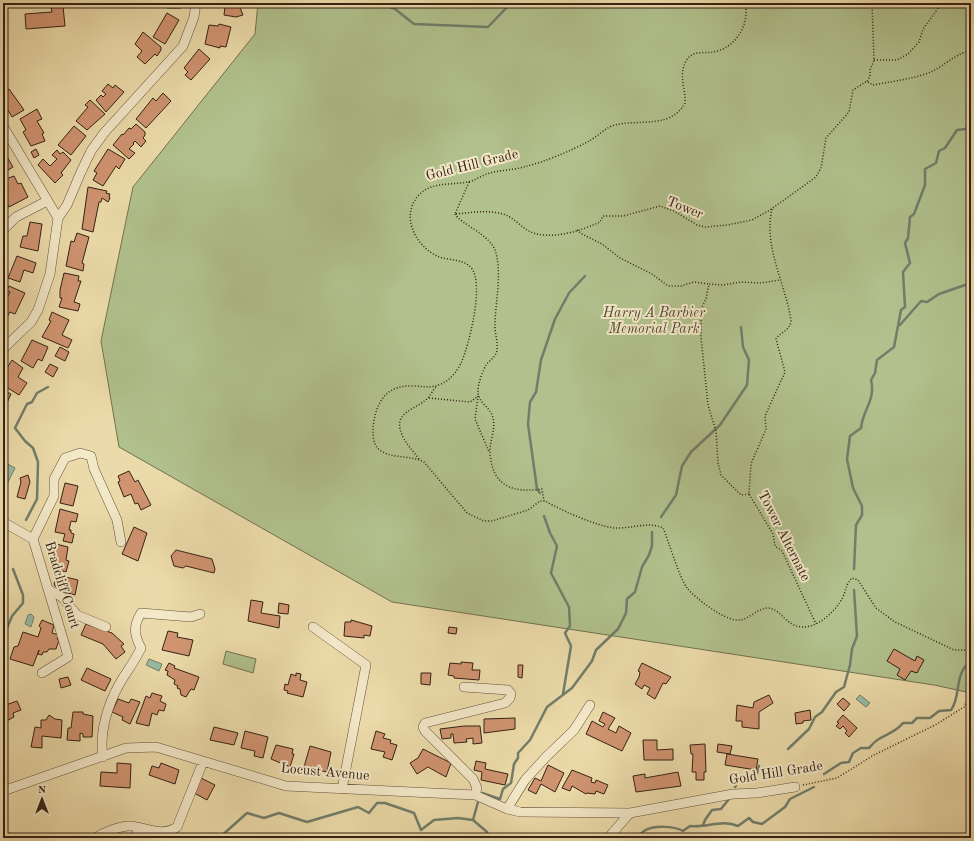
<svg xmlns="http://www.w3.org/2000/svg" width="974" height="841" font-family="'Old Standard TT',serif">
<rect width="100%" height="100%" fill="#ecdbaa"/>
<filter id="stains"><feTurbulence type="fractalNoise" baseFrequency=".005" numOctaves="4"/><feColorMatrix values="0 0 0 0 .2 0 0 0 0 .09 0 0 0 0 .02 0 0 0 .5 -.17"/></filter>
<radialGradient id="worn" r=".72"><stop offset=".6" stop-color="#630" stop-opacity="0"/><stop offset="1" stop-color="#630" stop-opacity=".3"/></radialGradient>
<path fill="#b1c18d" stroke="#727150" d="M258 3H971V693L934 685 392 602 119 447 101 341 133 187 255 34Z
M226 651 256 659 253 673 223 664Z"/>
<path fill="#99bca5" stroke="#717e6b" d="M4 462 15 468 6 486 3 485Z
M31 614 34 617 31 627 25 624 28 615Z
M149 659 162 664 159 671 146 665Z
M860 695 870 703 866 707 856 699Z"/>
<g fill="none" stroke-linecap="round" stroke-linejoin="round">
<path stroke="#717e6b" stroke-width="2.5" d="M379 3 395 9 414 24 488 27 511 3
M968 57 971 67
M900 325 921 301 927 302 939 294 971 283
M540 493 537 489 528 424 530 402 536 392 541 360 555 319 569 293 585 276
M544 516 550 533 557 546 551 573 569 607 570 626 565 633 571 646 563 694
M661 517 676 495 682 466 691 452 720 425 747 385 749 360 743 347 741 327
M26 520 37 499 38 462 33 448 25 441 15 428 27 404 32 402 37 393 48 387
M854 569 856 525 862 515V506L853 488 847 459 850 436 861 428C863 409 876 400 871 380L875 373 877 360 894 347 901 310 905 307 903 272 910 263 905 243 908 238 910 217 914 214 925 185V169L936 163 939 151 945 148 957 130 966 129 971 115
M3 638 12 616 23 603V595L13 569
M788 749 809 729 815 717 822 712 836 692 844 687 850 665 852 649 857 636 854 590
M824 774 841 763 849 762 853 753 861 748H869C872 745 875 741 879 739 888 733 896 732 903 723H912L917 718H930L939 711 951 710C962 695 953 674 971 661
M735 787 742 777 757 773 759 766
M482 793 500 799 503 789 511 783 514 764 518 758V753L530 740 547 707 572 688 592 661 596 650 618 629 626 613 627 599 635 592 642 567 649 555 652 546V532
M473 820 478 802
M703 825 705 820 712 810 721 809 729 799
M219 838 247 813 264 818 279 813 307 822 358 807 369 813 377 803H385L414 813 421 830 434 820 458 818 473 820 487 832 490 838
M637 838C639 836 642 832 644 831 653 825 674 826 683 831L690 826C707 828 722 819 738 826L749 818 753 822 762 824 785 807 790 799 814 787"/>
</g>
<path fill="#d09471" stroke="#342114" d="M167 3H181V8H167Z
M226 3H238L243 15 236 17 224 15 225 7 227 6Z
M63 6 65 26 26 29 25 14 52 12 51 7Z
M167 13 179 20 165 44 153 37Z
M219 24 231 27 226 47 220 46V48L205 44 209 25 218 26Z
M143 32 161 47V50L157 56 155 54 145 64 137 57 142 51 135 44Z
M199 49 210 59 191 80 185 75 188 72 184 68Z
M108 84 113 88 115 85 124 92 106 112 96 100 101 95 103 97 106 94 102 91Z
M9 89 24 110 12 117 3 102V93Z
M163 93 171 101 146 128 136 119 153 98 156 101Z
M90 100 105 114 87 130 76 121 88 107 85 105Z
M37 109 42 119 37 121 44 133 42 134 45 141 31 146 23 132 26 130 20 119Z
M136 124 145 132V135L143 138 146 141 141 147 135 141 133 143 134 144 129 149 135 153 129 159 113 145 122 134 123 135 129 128 131 129Z
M74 126 86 136 71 155 58 145Z
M36 149 39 155 34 158 31 152Z
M108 149 125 159 119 169 116 166 103 186 93 180 97 173 94 171Z
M57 150 60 154 63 152 71 160 61 173 63 175 55 183 38 165 43 159 50 166 57 159 52 155Z
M3 154 4 156 6 155 13 167 3 173Z
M14 176 18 184 21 183 28 197 9 207 4 197 8 195 3 187V180Z
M88 187 107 191 106 193 110 194 109 197 110 198 108 202 102 198 101 202H99L93 232 82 229Z
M30 222 42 224 38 251 20 247 23 236H27Z
M77 233 89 237 82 263 84 264 83 271 66 266 71 241 74 242Z
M17 256 36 263 33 273 24 270 20 282 8 278Z
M64 273 79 276 78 281H81L74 302 80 304 78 311 59 307 62 298H60V290Z
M9 286 25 293 15 314 10 312 6 319 3 317V303H4L10 292 6 291Z
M52 312 69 320 62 335 72 340 68 348 42 337 51 321 49 320Z
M32 340 48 347 42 361 38 359 33 368 21 361Z
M60 347 69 352 65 361 55 356Z
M12 360 23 368 18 377 27 383 19 395 3 385V374Z
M50 364 58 368 53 377 45 372Z
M3 390 11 394 6 405 3 403Z
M129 471 135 482 138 480 151 505 141 510 138 503 135 504 131 494 124 497 118 482 120 481 118 476Z
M28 475 30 482 25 499 17 497 21 482 20 478Z
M65 483 78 486 73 506 60 503Z
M60 509 78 514 76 522 71 521 69 530H71V533L74 534 72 543 63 541 65 534 55 532Z
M134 527 147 533 138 561 122 554Z
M3 541 8 545 3 553Z
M56 544 68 547 66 560 69 561 66 572 51 568Z
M176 550 212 559 215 569 214 573 186 566 183 568 174 566 171 556Z
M57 575 78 580 75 595 64 592 65 589 55 586 54 584Z
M251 600 263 602 261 613 280 616 279 628 248 621Z
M279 603 289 605 288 614 278 613Z
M42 620 54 625 52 633 59 635 57 639 59 640 56 649H49L47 652H43L42 655 38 654 39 650 33 666 10 659 14 647 18 646 23 632 38 637 41 628 39 626Z
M351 620 372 626 370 636 364 635V638L344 636 345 622H351Z
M86 624 112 633 124 644 121 646 125 652 116 659 103 644 81 635Z
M449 627 457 628 456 634 448 633Z
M168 631 178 633 177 637 193 640 189 656 162 650Z
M894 649 915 661 917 656 924 660 917 673 911 671 905 680 897 675 900 669 887 661Z
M461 662 473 663 472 670H480L479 680 454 678V676L448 675 450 663 461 664Z
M169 663 175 666 174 668 199 677 194 690 191 689 186 697 181 695 180 689 177 688 178 686 174 684 175 680 167 675 168 671 165 670Z
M642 663 671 677 666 684 663 683 655 699 647 694 650 688 644 685 642 689 635 684 639 677 640 672 638 671Z
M518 665H523L522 678 518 677Z
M87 668 111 679 105 691 81 680Z
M296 673 301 674 300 680 307 682 303 697 287 693 288 691 284 690 285 684 288 685 291 674 296 676Z
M421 673H431L430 685 421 684Z
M68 677 71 685 61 688 59 679Z
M152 693 162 696 160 701 166 704 164 711 159 710 157 715 152 713 149 726 136 723 146 696 150 698Z
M769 695 773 703 759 712V729L742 727V721H736L737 705 753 708 754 702Z
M843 698 850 704 844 711 837 704Z
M118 699 129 703 131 699 140 702 130 724 122 720 123 717 112 712Z
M17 701 21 710 13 713 14 717 3 723V706Z
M810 710 811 720 803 721V723L796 724 795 713Z
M73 712H83V714L93 716 92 737H83V734L80 733V741L67 740 68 728H71Z
M603 712 615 718 608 729 616 733 619 726 631 733 622 751 586 734 592 721 603 727 605 724 599 721Z
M49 715 55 719 62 720 61 738 42 736V748L31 747 35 727 41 728V720H46Z
M843 715 857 728 849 737 845 733 847 731 843 726 840 729 836 726 839 723 837 722Z
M515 718V729L484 733V719Z
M464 726H480L482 743 473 744V738L466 739 467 742 454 743 453 734H451V738L442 739 440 729Z
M214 727 238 733 234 745 210 740Z
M245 731 268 737 263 758 254 756 255 751 241 748Z
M376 731 385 734 383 738 391 740 390 743 397 745 392 760 383 757 385 752 371 749Z
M643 740H657V750L673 749V760H644Z
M705 744 706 772H704V780H696V772H692L693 754H691L690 745Z
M718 744 732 746 730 754 717 752Z
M276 745 293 749 292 754H294L290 767 271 759Z
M310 746 331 752 327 772 304 767Z
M423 749 451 763 446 777 428 767 417 774 410 763 418 758Z
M727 754 758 759 756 770 725 765Z
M476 761 486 763 485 769 508 774 505 785 481 780 482 772 474 770Z
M117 763 131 764 130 788 100 786 101 772 117 773Z
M161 763 179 770 175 784 149 775 152 766 159 768Z
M548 765 564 773 555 792 541 784 536 794 528 790 535 778 541 781Z
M572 770 592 778 591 782 595 783 596 780 608 785 604 794 596 791 595 794 587 793 586 794 572 786 570 791 562 788Z
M678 772 681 786 636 792 633 776 645 774V778Z
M201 778 215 785 207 800 194 793Z"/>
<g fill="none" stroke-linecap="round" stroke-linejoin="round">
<defs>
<path id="minor" d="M3 126 58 218
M3 230 16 217 47 201
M3 349 31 322 38 310 50 274 58 218 67 205 81 172 91 151 104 133 183 46 194 17 196 3
M3 522 33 539 66 649 68 657 42 673
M33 539 54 496V479L65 458 80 453 91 456 94 469 117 520 121 542
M49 590 62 597 77 615 106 627
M313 627 366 665 342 789
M464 687 508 690 511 694 510 698 505 703 425 723 423 727 425 731 473 779 477 788 475 795
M103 757C99 732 108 704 120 683 127 671 135 661 141 648 134 635 133 626 141 613L191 617 200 614
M3 791 126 748 156 747 286 786 475 795 507 809 520 812 630 813 733 794 757 793 795 787
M507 809 525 780 546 757 574 730 590 705
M95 838C103 833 121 825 131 826 147 828 162 837 177 827L203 762
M133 838 141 829
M608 838 630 813"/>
</defs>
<use href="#minor" stroke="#62503a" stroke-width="10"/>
<path stroke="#342114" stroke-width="1.5" stroke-dasharray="1 2" stroke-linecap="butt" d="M745 3C750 23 737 46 717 51 706 55 694 48 686 61 678 76 686 88 685 103 671 129 639 119 615 125 606 127 597 137 589 141 571 151 544 162 524 167 513 170 501 170 490 173 482 175 475 181 467 182 452 185 433 182 421 193 399 213 414 245 437 256 448 261 464 258 472 269 484 285 469 346 461 363 458 370 450 380 443 383 432 389 423 386 412 386 385 385 375 404 373 429 373 436 373 446 381 451 394 459 411 455 424 462L467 513 484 521H492L528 510 540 501H545C563 511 594 525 614 528 631 529 649 521 663 528 669 542 679 577 687 588 695 598 724 620 737 620 748 621 756 609 767 608 778 608 783 619 792 624 811 635 835 613 843 597 846 590 846 584 852 578L858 580 876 608 895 622 954 650H971
M874 60H897L908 54 919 42 923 29 942 3
M867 81 870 77V70L874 60 872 3
M868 82 873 85C893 81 915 79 933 71 945 65 958 52 971 51
M469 182 455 214C469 213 484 210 498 213 510 214 518 224 527 230 547 242 581 231 600 222L603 216H623L660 206 674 211 697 225 705 227 727 225 752 220 770 210 816 177 821 168 826 138 849 112 853 90 867 81
M772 209C763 247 786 284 791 321 790 331 780 332 776 339L785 372 765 416 766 429 751 464 749 494 773 534 775 546 782 551 816 624
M455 214C460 224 492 235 496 253 502 277 495 303 495 326 495 334 498 342 497 350 496 357 490 360 486 365 483 370 478 384 478 390 477 403 491 407 493 418 496 430 489 442 490 454 493 487 513 493 542 489L544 501
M577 230 582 234 602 244 620 258 652 274 668 286H681L694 282 709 284
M478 396 475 419 489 452
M429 398 470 402 477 397
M419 459C414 452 408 446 404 439 389 411 416 411 429 397 431 394 433 390 436 387
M749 494 741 495 721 475 718 463 716 431 708 405 701 337V309L706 299 709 284 723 285 741 282 760 283 780 280
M803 785 837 778 874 755 937 724 964 707 971 691
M968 838 967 821 971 814"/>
<use href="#minor" stroke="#f3e8c8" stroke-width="9"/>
</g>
<g text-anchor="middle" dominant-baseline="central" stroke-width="4" stroke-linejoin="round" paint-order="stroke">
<g font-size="14" fill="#342114" stroke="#f3e8c8">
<text transform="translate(472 165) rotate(-14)">Gold Hill Grade</text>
<text transform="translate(685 208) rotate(22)">Tower</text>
<text transform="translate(784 536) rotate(63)">Tower Alternate</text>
<text transform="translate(62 585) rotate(73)">Bradcliff Court</text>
<text transform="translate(325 772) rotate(5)">Locust Avenue</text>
<text transform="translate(776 773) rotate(-9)">Gold Hill Grade</text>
</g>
<g font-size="14" font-style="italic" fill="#534932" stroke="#f3e8c8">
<text x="654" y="313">Harry A Barbier<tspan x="654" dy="16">Memorial Park</tspan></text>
</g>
</g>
<rect width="974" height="841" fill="none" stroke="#ecdbaa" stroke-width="16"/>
<rect x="4" y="4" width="966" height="833" fill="none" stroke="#342114" stroke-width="2"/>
<rect x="8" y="8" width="958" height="825" fill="none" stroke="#342114"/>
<g transform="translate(42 799)" stroke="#f3e8c8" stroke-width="3" paint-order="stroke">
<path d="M0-3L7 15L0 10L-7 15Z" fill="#342114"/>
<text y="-6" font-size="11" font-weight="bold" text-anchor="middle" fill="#342114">N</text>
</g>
<rect width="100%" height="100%" filter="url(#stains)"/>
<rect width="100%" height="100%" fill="url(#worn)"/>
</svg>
